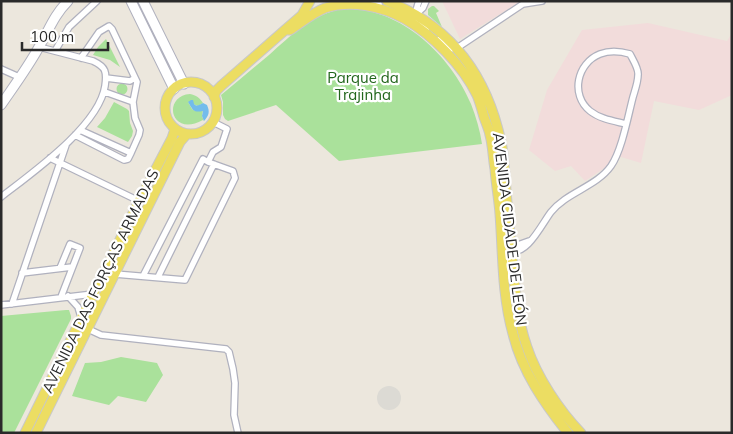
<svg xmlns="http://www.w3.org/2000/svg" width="733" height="434" font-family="Mulish,sans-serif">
<rect width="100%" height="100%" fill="#ece7dd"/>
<path fill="#f2dcdb" d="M442 1H521L460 39Z
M648 23 727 41 732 33V95L699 110 654 101 641 163 621 157 585 181 571 166 555 171 529 150 547 90 582 30Z"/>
<path fill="#aae19b" d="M432 6H434L439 11 436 13 442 27 428 15V9Z
M341 9C398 5 450 54 471 104 476 117 480 130 482 144L339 161 276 105 228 121 225 119 223 115V102L221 95C237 82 253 68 269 55 290 36 312 15 341 9Z
M106 39 120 67 110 60 93 55 98 47Z
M116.5 89a5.5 5.5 0 1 1 11 0a5.5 5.5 0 1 1-11 0Z
M190 94C196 95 200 98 203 103L198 106 188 102 192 109 195 111 203 110 202 116 204 121 203 120C170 138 162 96 190 94Z
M114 102 127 109 129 111 130 123 133 131 132 136 128 142 97 127 105 118Z
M509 294H512L518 331 573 433H572C549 402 525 370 516 332 513 320 511 307 509 294Z
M66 310H69L71 316V319L14 433H1V316Z
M121 357 157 363 163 375 146 402 118 396 109 405 72 396 85 363 101 362Z"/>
<path fill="#dcdad4" d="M377 398a12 12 0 1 1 24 0a12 12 0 1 1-24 0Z"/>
<path fill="#73bceb" d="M191 100H193L194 104C197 107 199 105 203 103L207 105C210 112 209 115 204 121L202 116 203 111C193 113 193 110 188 102Z"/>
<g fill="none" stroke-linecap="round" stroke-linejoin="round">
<defs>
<path id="street" d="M368 1 379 4
M419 1C413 17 416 18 426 29
M415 15 423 8 426 1
M439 40 449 49 457 48 523 4 542 1
M55 51 69 27 97 1
M81 58 99 32 109 26 112 29 137 82 133 102 135 118 140 130 139 135 131 153
M1 69 19 77
M106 78 130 81 135 78
M105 92 133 102
M75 135 124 160 128 159 131 153 80 130
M50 158 139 201
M1 197C32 173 99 126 105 86 107 72 106 67 93 61L39 47
M509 249C525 260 543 222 551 212 567 192 596 187 611 166 622 150 628 116 633 97 635 90 638 82 638 75 639 69 633 60 630 54 620 51 610 50 600 54 577 63 570 95 590 111 600 119 614 121 626 124
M60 268 70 244 80 248 61 297
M22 273 72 267
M115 274 185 280 235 178 233 171 208 162 213 152 221 147 227 129 213 122
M143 276 203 159 208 162
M158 277 214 164
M506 278 508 270V254L515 246 529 241
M68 296 78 307 81 317
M12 304 66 145
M1 305 93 294 102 298
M88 329 101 335 226 349 229 352 233 369 235 383 234 415 238 433"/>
<path id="secondary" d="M131 1 174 89
M143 1 184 84
M1 105C14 86 28 67 39 47 49 30 54 15 68 1"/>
<path id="primary" d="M387 1C451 26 487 76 501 142 505 161 505 183 507 202 510 236 513 270 517 304 519 319 522 333 527 347 537 377 559 410 581 433
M285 30H290C301 23 312 13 325 8 351 0 381 6 405 19 433 35 463 66 477 95 480 102 482 110 484 117 486 123 489 129 490 135 493 146 493 158 495 169 496 184 499 199 500 214 503 254 502 295 513 334 522 371 544 403 568 433
M165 108a26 26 0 1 1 52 0a26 26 0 1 1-52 0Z
M214 97 216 91 221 86 285 30 302 15 310 1
M25 433 139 201 172 138 175 129
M36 433 180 142 187 134"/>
</defs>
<use href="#street" stroke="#b0b1be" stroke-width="8"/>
<use href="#secondary" stroke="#b0b1be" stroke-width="11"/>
<use href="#primary" stroke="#c8c8c8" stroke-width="11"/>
<use href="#street" stroke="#fff" stroke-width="5.5"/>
<use href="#secondary" stroke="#fff" stroke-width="9"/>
<use href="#primary" stroke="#ecdd62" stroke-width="9"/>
</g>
<g text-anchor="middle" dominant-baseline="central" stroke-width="4.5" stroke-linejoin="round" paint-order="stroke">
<g font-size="15" fill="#22661c" stroke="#fff">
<text x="363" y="77">Parque da<tspan x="363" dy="17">Trajinha</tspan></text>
</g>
<g font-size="15" fill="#2a2a2a" stroke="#fff">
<text transform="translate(510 229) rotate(83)">AVENIDA CIDADE DE LEÓN</text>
<text transform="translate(100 281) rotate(-64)">AVENIDA DAS FORÇAS ARMADAS</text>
</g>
</g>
<rect width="733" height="434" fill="none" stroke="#2a2a2a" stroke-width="5"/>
<path d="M22 42v8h86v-8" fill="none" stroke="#2a2a2a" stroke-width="2.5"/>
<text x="30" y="42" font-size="15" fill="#2a2a2a" stroke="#ffffff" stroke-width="4" paint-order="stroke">100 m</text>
</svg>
